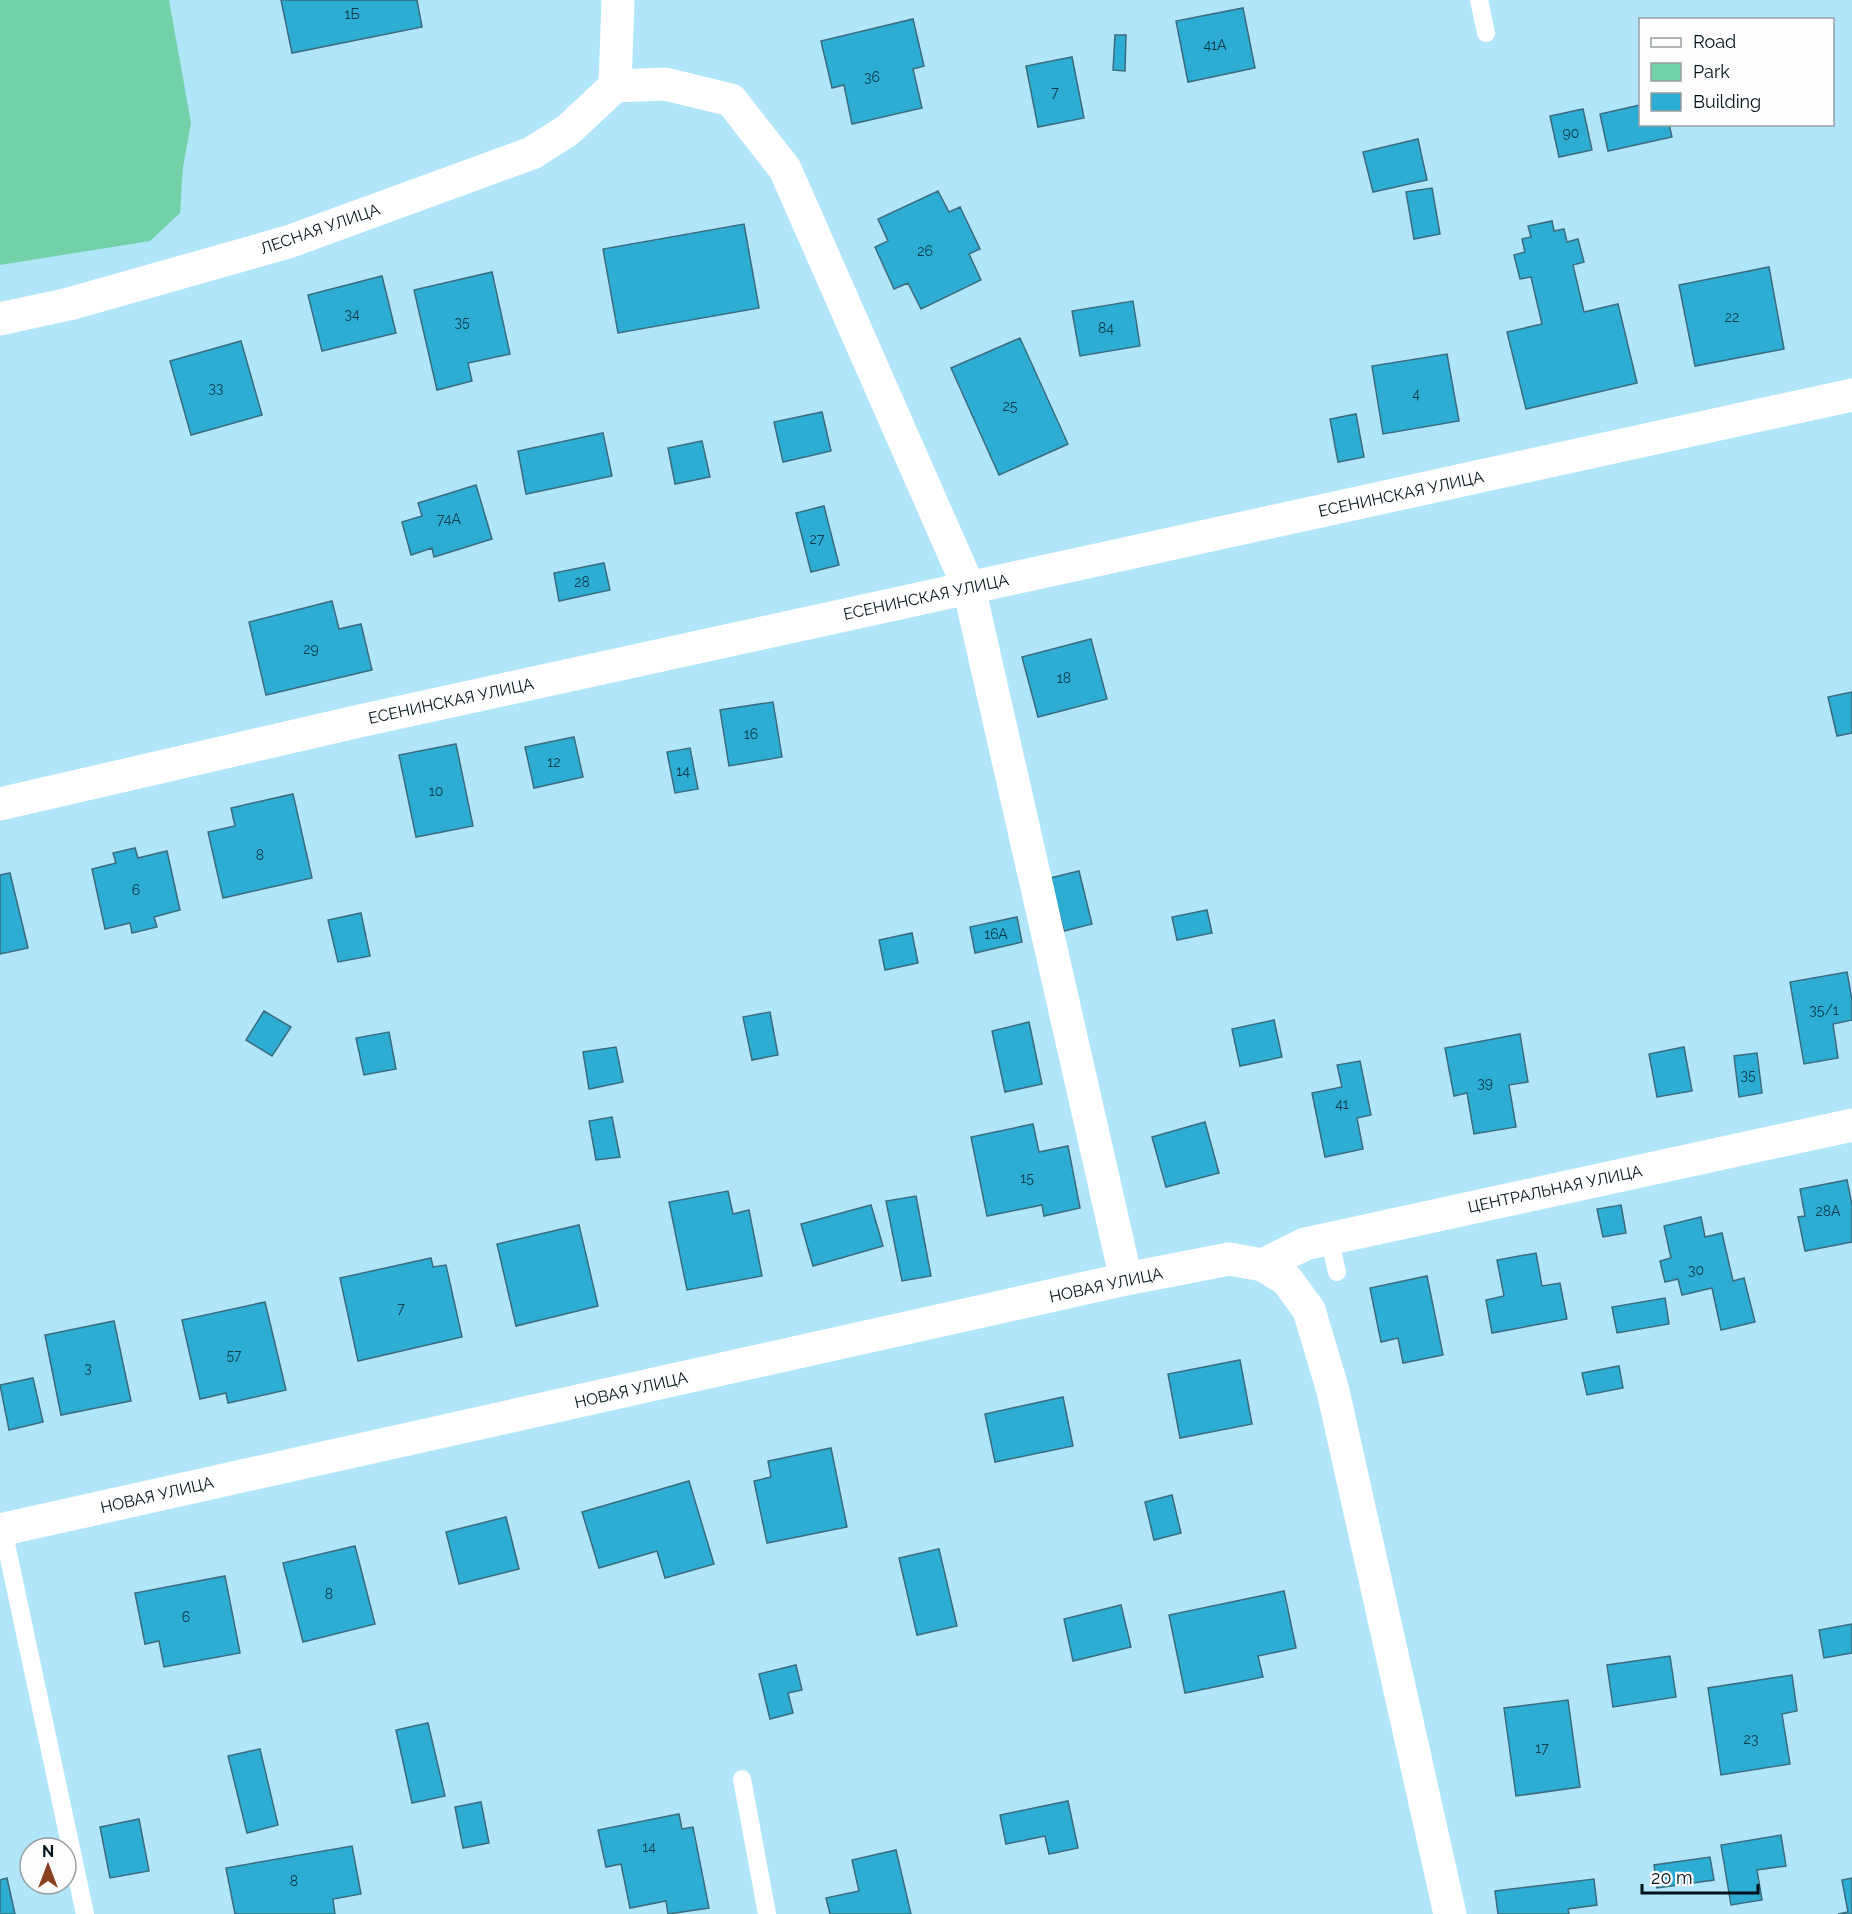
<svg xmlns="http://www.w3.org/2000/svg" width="1852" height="1914" font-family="Raleway,sans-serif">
<rect width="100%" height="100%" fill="#b1e6fa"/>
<path fill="#73d1a8" d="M0 0H169L191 123 183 167 180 213 150 241 0 265Z"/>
<path fill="#2eadd4" stroke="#3a6c7e" stroke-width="1.5" d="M281 0H417L422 27 292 53Z
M1243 8 1255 68 1188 82 1176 21Z
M913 19 924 66 913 69 922 108 852 124 844 85 832 88 821 41Z
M1115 35H1126L1125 71 1113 70Z
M1072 57 1084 118 1038 127 1026 66Z
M1640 105V124H1669L1672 137 1608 151 1600 114Z
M1583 109 1592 150 1559 157 1550 116Z
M1418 139 1427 180 1373 192 1363 152Z
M1432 188 1440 234 1414 239 1406 192Z
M938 191 949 212 960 207 980 249 969 254 981 280 921 309 908 283 894 289 875 247 888 241 878 219Z
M1552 221 1554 231 1564 229 1567 242 1578 239 1584 262 1573 265 1584 312 1618 304 1637 383 1526 409 1507 332 1542 324 1531 277 1520 279 1514 255 1525 252 1522 239 1531 237 1528 226Z
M744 224 759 308 618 333 603 249Z
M1769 267 1784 349 1695 366 1679 285Z
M492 272 510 354 468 363 472 381 437 390 414 290Z
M382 276 396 333 322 351 308 295Z
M1133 301 1140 346 1080 356 1072 311Z
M1020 338 1068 444 999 475 951 368Z
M241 341 262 415 191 435 170 361Z
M1447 354 1459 421 1383 434 1372 366Z
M822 412 831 451 783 462 774 422Z
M1356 414 1364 457 1338 462 1330 419Z
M603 433 612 476 526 494 518 451Z
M702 441 710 477 675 484 668 448Z
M476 485 492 539 434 557 432 548 411 555 402 522 422 516 418 503Z
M824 506 839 565 811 572 796 513Z
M604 563 610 590 559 601 554 573Z
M332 601 339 629 361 624 372 670 266 695 249 622Z
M1091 639 1107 699 1038 717 1022 657Z
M1852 692V733L1837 736 1828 697Z
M773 702 782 757 729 766 720 710Z
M574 737 583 777 534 788 525 747Z
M456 744 473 826 416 837 399 755Z
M690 748 698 789 675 793 667 752Z
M293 794 312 878 223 898 208 832 235 826 231 808Z
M135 848 138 858 167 851 180 910 154 917 157 927 132 933 130 923 105 929 92 869 116 863 113 853Z
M1079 871 1092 924 1064 931 1050 878Z
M10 873 28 948 0 954V875Z
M1207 910 1212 933 1177 940 1172 917Z
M361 913 370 956 338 962 328 920Z
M1017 917 1022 942 975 953 970 927Z
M912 933 918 963 885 970 879 940Z
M1847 972 1852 1000V1020L1833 1024 1838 1058 1804 1064 1790 982Z
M264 1011 291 1027 272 1056 246 1040Z
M770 1012 778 1055 752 1060 743 1017Z
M1274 1020 1282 1057 1240 1066 1232 1029Z
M1029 1022 1042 1084 1005 1092 992 1031Z
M389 1032 396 1069 364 1075 356 1038Z
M1520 1034 1528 1082 1509 1085 1516 1127 1474 1134 1467 1093 1454 1096 1445 1048Z
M616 1047 623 1082 589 1089 583 1052Z
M1684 1047 1692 1091 1657 1097 1649 1054Z
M1757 1053 1762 1093 1739 1097 1734 1056Z
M1360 1061 1371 1115 1357 1118 1363 1149 1325 1157 1312 1093 1342 1087 1337 1065Z
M612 1117 620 1157 596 1160 589 1121Z
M1205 1122 1219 1173 1166 1187 1152 1137Z
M1033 1124 1039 1152 1068 1146 1080 1208 1044 1216 1042 1205 987 1216 971 1137Z
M1847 1180 1852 1205V1242L1805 1251 1798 1217 1805 1216 1800 1189Z
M728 1191 733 1214 749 1210 762 1276 687 1290 669 1202Z
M916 1196 931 1276 902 1281 886 1201Z
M871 1205 883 1246 813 1266 801 1224Z
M1621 1205 1626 1233 1603 1237 1597 1209Z
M1701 1217 1705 1237 1722 1233 1733 1281 1744 1278 1755 1322 1721 1330 1712 1288 1682 1295 1678 1279 1665 1282 1660 1261 1671 1258 1664 1226Z
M579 1225 598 1306 516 1326 497 1244Z
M1536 1253 1542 1286 1560 1283 1567 1319 1492 1333 1486 1300 1504 1296 1497 1260Z
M431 1258 433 1267 446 1265 462 1337 358 1361 340 1278Z
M1427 1276 1443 1355 1403 1363 1398 1338 1381 1342 1370 1288Z
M1665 1298 1669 1324 1617 1333 1612 1307Z
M265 1302 286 1390 228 1403 226 1393 200 1399 182 1320Z
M114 1321 131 1401 61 1415 45 1335Z
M1240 1360 1252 1424 1180 1438 1168 1374Z
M1619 1366 1623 1388 1587 1395 1582 1373Z
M33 1378 43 1422 9 1430 0 1385Z
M1063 1397 1073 1446 995 1462 985 1414Z
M831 1448 847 1527 767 1543 754 1481 771 1477 768 1461Z
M689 1481 714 1564 665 1578 657 1551 599 1568 582 1512Z
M1172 1495 1181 1533 1154 1540 1145 1502Z
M506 1517 519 1569 459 1584 446 1532Z
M355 1546 375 1624 303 1642 283 1563Z
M939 1549 957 1626 917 1635 899 1558Z
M225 1576 240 1653 164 1667 159 1641 145 1644 135 1593Z
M1284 1591 1296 1648 1258 1656 1263 1677 1185 1693 1169 1615Z
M1121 1605 1131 1647 1073 1661 1064 1619Z
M1852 1624V1653L1824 1658 1819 1630Z
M1670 1656 1676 1697 1613 1707 1607 1665Z
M796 1665 802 1690 788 1693 793 1713 770 1719 759 1674Z
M1792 1675 1797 1711 1782 1714 1790 1764 1721 1775 1708 1688Z
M1568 1700 1580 1787 1516 1796 1504 1708Z
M428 1723 445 1796 412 1803 396 1730Z
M260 1749 278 1825 247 1833 228 1756Z
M1068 1801 1078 1848 1049 1854 1045 1836 1006 1844 1000 1815Z
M481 1802 489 1843 463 1848 455 1807Z
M679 1814 682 1829 693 1827 709 1908 668 1914 666 1901 630 1908 621 1864 606 1867 598 1830Z
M139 1819 149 1871 110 1878 100 1827Z
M1781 1835 1786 1866 1757 1870 1762 1900 1731 1905 1721 1845Z
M352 1846 361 1894 333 1899 335 1914H235L226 1868Z
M896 1850 911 1914H830L826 1898 859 1891 852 1860Z
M1710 1857 1714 1880 1657 1888 1654 1865Z
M7 1878 15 1914H0V1880Z
M1852 1878V1914H1838L1848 1912 1842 1880Z
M1594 1879 1597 1905 1568 1909 1569 1914H1498L1495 1891Z"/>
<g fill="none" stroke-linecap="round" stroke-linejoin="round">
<path stroke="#fff" stroke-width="18" d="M1479 0 1486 33
M1329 1238 1337 1272
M3 1530 85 1914
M742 1779 767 1914"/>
<path stroke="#fff" stroke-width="33" d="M615 86 665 84 731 100 785 169 969 588 1126 1279
M615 86 618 0
M0 319 69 304 288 242 532 153 568 130 615 86
M0 804 364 720 1852 395
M1263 1265 1305 1244 1852 1125
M0 1530 1126 1279 1229 1259 1263 1265 1287 1280 1309 1310 1333 1391 1450 1914"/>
</g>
<g text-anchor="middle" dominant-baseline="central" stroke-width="6" stroke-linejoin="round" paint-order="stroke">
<g font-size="14" fill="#0c3948">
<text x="352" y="14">1Б</text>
<text x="1215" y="45">41А</text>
<text x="872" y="77">36</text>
<text x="1055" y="92">7</text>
<text x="1571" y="133">90</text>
<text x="925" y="251">26</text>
<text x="352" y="314">34</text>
<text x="1732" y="317">22</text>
<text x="462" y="322">35</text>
<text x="1106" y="328">84</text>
<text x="216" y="388">33</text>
<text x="1416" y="394">4</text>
<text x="1010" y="406">25</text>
<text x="449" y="519">74А</text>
<text x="817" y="539">27</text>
<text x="582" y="582">28</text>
<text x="311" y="649">29</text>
<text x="1064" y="678">18</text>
<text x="751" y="734">16</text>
<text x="554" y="762">12</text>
<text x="683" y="771">14</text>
<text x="436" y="791">10</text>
<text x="260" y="855">8</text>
<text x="136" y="890">6</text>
<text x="996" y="934">16А</text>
<text x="1824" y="1010">35/1</text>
<text x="1748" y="1075">35</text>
<text x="1485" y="1083">39</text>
<text x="1342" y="1104">41</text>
<text x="1027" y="1178">15</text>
<text x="1828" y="1211">28А</text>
<text x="1696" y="1270">30</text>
<text x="401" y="1308">7</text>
<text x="234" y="1355">57</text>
<text x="88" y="1368">3</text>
<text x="329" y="1594">8</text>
<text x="186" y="1617">6</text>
<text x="1751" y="1739">23</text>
<text x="1542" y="1748">17</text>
<text x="649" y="1847">14</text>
<text x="294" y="1881">8</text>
</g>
<g font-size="16" fill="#001219" stroke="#fdfdfd">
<text transform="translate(320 229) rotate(-19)">ЛЕСНАЯ УЛИЦА</text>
<text transform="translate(1401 494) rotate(-12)">ЕСЕНИНСКАЯ УЛИЦА</text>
<text transform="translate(926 597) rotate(-12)">ЕСЕНИНСКАЯ УЛИЦА</text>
<text transform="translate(451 701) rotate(-12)">ЕСЕНИНСКАЯ УЛИЦА</text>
<text transform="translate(1555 1189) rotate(-12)">ЦЕНТРАЛЬНАЯ УЛИЦА</text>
<text transform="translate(1106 1285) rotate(-12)">НОВАЯ УЛИЦА</text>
<text transform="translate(631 1390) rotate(-13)">НОВАЯ УЛИЦА</text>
<text transform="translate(157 1495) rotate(-13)">НОВАЯ УЛИЦА</text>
</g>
</g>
<rect x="1639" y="18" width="195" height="108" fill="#fdfdfd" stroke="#989fa2" stroke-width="1.5"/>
<rect x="1651" y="38" width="30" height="9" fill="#ffffff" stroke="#989fa2" stroke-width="1.5"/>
<text x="1693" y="48" font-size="18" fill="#001219">Road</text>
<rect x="1651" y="63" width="30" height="18" fill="#73d1a8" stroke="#989fa2" stroke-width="1.5"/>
<text x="1693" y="78" font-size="18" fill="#001219">Park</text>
<rect x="1651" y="93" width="30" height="18" fill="#2eadd4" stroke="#989fa2" stroke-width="1.5"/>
<text x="1693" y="108" font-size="18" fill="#001219">Building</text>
<g transform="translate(48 1866)"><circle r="28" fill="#fdfdfd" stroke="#989fa2" stroke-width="1.5"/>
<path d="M0-4.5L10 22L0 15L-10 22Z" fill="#884120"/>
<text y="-9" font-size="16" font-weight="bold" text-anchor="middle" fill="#001219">N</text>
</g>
<path d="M1642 1884v9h116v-9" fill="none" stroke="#001219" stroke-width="3"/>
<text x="1651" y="1884" font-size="18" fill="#001219" stroke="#fdfdfd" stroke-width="4.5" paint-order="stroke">20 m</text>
</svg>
